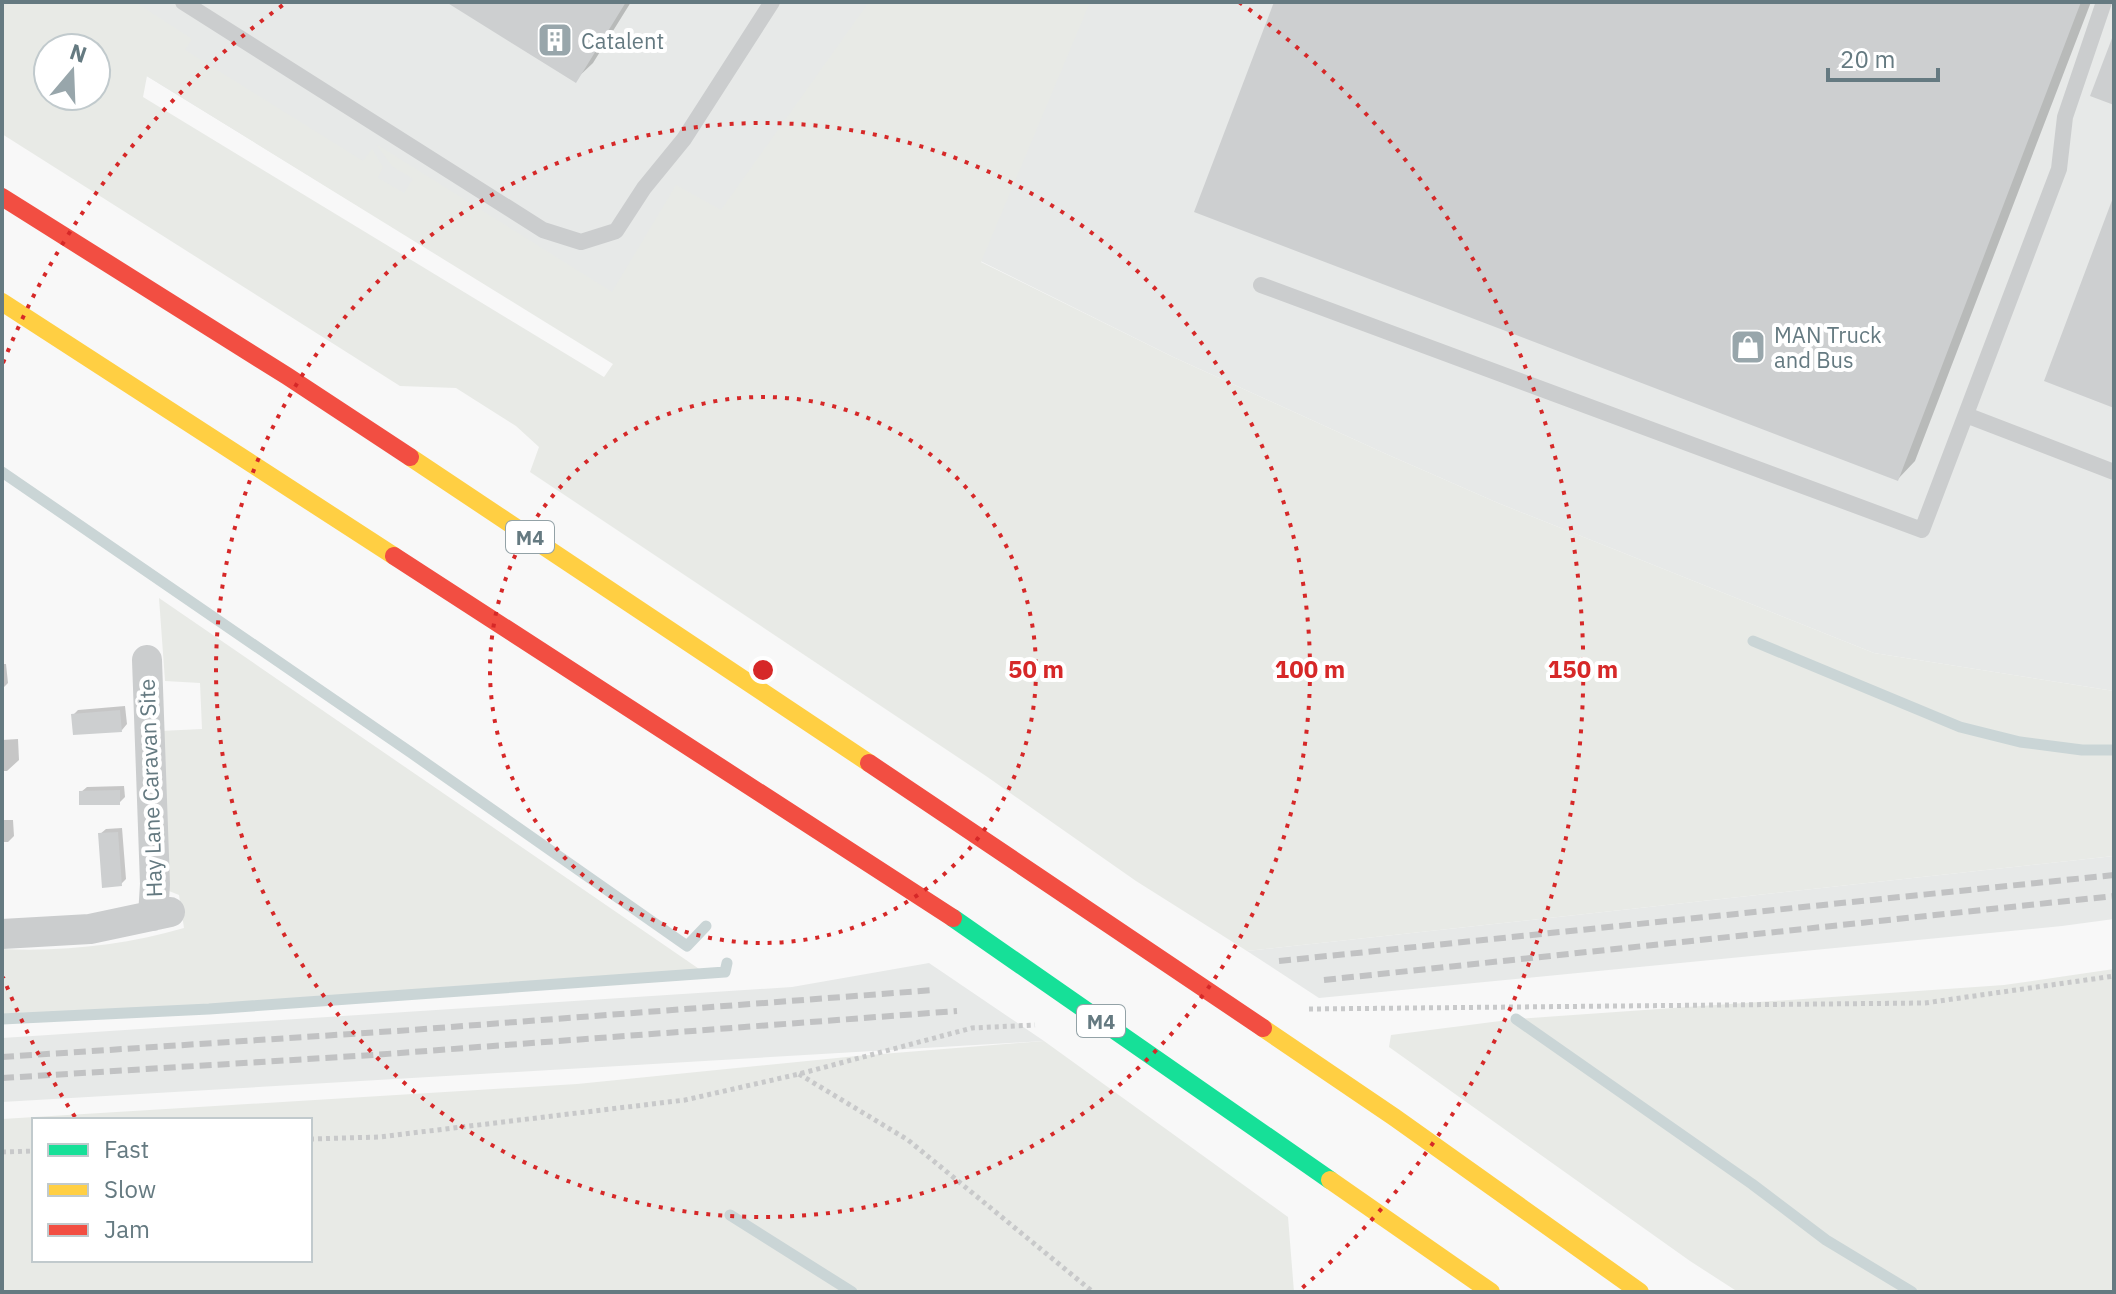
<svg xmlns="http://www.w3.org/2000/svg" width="2116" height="1294" font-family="'IBM Plex Sans',sans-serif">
<rect width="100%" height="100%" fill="#f8f8f8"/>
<path fill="#e7e9e8" d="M26 2H2114V691L1874 653 1498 503 1384 453 1171 356 890 216 601 355Z
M2114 856V919L2062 926 1319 998 1247 951Z
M929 963 1044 1041 2 1102V1038L792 987Z"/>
<path fill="#e8eae6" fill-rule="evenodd" d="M2 2H135L192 39 185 50 363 161 372 149 383 167 378 178 404 193 413 179 392 166 376 144 612 292 676 185 721 210 869 2H1090L981 262 1171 356 1384 453 1498 503 1874 653 2114 691V856L1247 951 1136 881 986 776 530 472 539 447 516 426 456 388 400 386 2 134ZM48 48H96V96H48ZM147 76 613 364 604 377 143 97Z
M159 598 705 973 209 1009 2 1019V949C62 952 126 945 184 928L179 895 164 889 160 731 202 729 200 683 165 681Z
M2114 969V1292H1738L1690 1261 1389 1047 1391 1035 1516 1019 2004 985Z
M1044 1041 1288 1217 1294 1292H2V1119L577 1084 857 1056ZM34 1120H310V1260H34Z"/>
<path fill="#0003" d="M450 2H631L593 63 575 80Z
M1277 2H2091L1915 461 1898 479Z
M2 664H6L8 683 2 689Z
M125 706 127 724 122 730 73 715 78 710Z
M18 739 19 760 7 771H2V740Z
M124 786 125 797 119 803 81 792 87 787Z
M2 820H13L14 836 8 842H2Z
M122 828 126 879 121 884 100 834 106 829Z"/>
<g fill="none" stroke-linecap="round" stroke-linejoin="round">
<path stroke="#cad5d6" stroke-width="11" d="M2 472 410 752 687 946 706 926
M1753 641 1960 727 2020 742 2082 750H2114
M2 1019 209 1009 725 972 727 963
M1516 1019 1752 1184 1826 1240 1912 1292
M730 1215 852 1292"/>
</g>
<path fill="#cdcfd0" d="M446 2H626L576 83Z
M1274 2H2081L1898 481 1194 212Z
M2114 33V105L2090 96Z
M2114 195V408L2044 381Z
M120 710 122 732 73 735 71 714Z
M120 790V805H79V791Z
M118 832 122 886 102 888 98 833Z"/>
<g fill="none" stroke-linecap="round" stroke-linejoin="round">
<path stroke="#c8c9ca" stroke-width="5" stroke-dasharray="4 4" stroke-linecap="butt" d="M1309 1009 1925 1003 2114 976
M799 1074 908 1140 1093 1292
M310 1139 379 1137 685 1100 799 1074 972 1028 1035 1025
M2 1152 34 1151"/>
<path stroke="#cbcdce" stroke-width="16" d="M183 2 543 230 581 242 616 231 644 188 684 139 772 2
M1261 285 1922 530 2059 169 2065 117 2104 2
M1966 415 2114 472"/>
<path stroke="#cbcdce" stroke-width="30" d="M147 660 155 884 153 916
M2 934 90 929 170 912"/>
<path stroke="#16e098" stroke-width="18" d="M953 918 1330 1180"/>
<path stroke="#ffcf43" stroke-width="18" d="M2 302 394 556
M410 457 869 763
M1263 1028 1394 1117 1640 1292
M1330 1180 1491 1292"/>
<path stroke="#f24e42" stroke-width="18" d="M2 197 287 376 410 457
M394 556 953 918
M869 763 1263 1028"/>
<path stroke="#c1c2c3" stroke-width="6" stroke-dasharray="12 6" stroke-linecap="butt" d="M1279 961 2114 875
M1324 980 2114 896
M2 1057 411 1030 934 990
M2 1078 373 1055 957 1011"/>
</g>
<g fill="none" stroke="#d62828" stroke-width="4" stroke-dasharray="4 8">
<circle cx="763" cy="670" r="273"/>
<circle cx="763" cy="670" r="547"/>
<path d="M75 1117A820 820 0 0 1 3 977M3 363A820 820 0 0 1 287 2M1239 2A820 820 0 0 1 1301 1289"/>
</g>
<defs>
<symbol id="building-square" viewBox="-11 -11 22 22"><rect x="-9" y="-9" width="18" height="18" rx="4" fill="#98a6ab" stroke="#fff"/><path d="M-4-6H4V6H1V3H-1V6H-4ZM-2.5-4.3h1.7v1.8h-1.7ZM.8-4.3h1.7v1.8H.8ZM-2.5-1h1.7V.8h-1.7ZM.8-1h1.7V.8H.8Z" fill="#fff"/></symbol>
<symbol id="shop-square" viewBox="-11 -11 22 22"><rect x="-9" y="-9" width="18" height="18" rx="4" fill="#98a6ab" stroke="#fff"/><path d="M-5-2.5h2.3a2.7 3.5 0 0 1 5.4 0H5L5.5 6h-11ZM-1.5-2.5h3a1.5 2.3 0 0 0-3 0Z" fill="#fff"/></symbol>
</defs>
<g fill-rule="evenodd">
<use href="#building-square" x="535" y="20" width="40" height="40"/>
<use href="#shop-square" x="1728" y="327" width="40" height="40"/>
</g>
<g text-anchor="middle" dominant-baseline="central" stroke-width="8" stroke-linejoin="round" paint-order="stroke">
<g fill="#fff" stroke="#93a2a7" stroke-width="2">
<rect x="506" y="521" width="48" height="32" rx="6"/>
<rect x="1077" y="1005" width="48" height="32" rx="6"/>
</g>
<g font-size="20" font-weight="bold" fill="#657a81">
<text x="530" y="537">M4</text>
<text x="1101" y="1021">M4</text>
</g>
<g font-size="22" fill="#657a81" stroke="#fff" text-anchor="start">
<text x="581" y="40">Catalent</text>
<text x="1774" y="334">MAN Truck<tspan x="1774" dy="25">and Bus</tspan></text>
</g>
<g font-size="22" fill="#657a81" stroke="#fff">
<text transform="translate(150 788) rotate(-92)">Hay Lane Caravan Site</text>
</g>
</g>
<circle cx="763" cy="670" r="12" fill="#d62828" stroke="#fff" stroke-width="4"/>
<g font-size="24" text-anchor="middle" font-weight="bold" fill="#d62828" stroke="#fff" stroke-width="8" stroke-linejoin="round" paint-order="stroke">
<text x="1036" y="678">50 m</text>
<text x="1310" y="678">100 m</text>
<text x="1583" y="678">150 m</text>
</g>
<rect width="2116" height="1294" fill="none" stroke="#657a81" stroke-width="8"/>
<rect x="32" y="1118" width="280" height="144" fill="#ffffff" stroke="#c1cacd" stroke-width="2"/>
<rect x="48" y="1144" width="40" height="12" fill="#16e098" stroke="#c1cacd" stroke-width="2"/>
<text x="104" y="1158" font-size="24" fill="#657a81">Fast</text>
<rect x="48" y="1184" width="40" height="12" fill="#ffcf43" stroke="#c1cacd" stroke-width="2"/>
<text x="104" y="1198" font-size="24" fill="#657a81">Slow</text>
<rect x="48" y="1224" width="40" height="12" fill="#f24e42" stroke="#c1cacd" stroke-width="2"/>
<text x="104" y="1238" font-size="24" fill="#657a81">Jam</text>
<g transform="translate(72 72) rotate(19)"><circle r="38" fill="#ffffff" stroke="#c1cacd" stroke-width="2"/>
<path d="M0-6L14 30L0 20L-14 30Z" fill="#98a6ab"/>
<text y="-12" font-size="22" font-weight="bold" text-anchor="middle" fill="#657a81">N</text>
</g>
<path d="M1828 68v12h110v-12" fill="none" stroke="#657a81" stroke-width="4"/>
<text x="1840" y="68" font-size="24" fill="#657a81" stroke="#ffffff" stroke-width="6" paint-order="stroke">20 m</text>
</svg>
